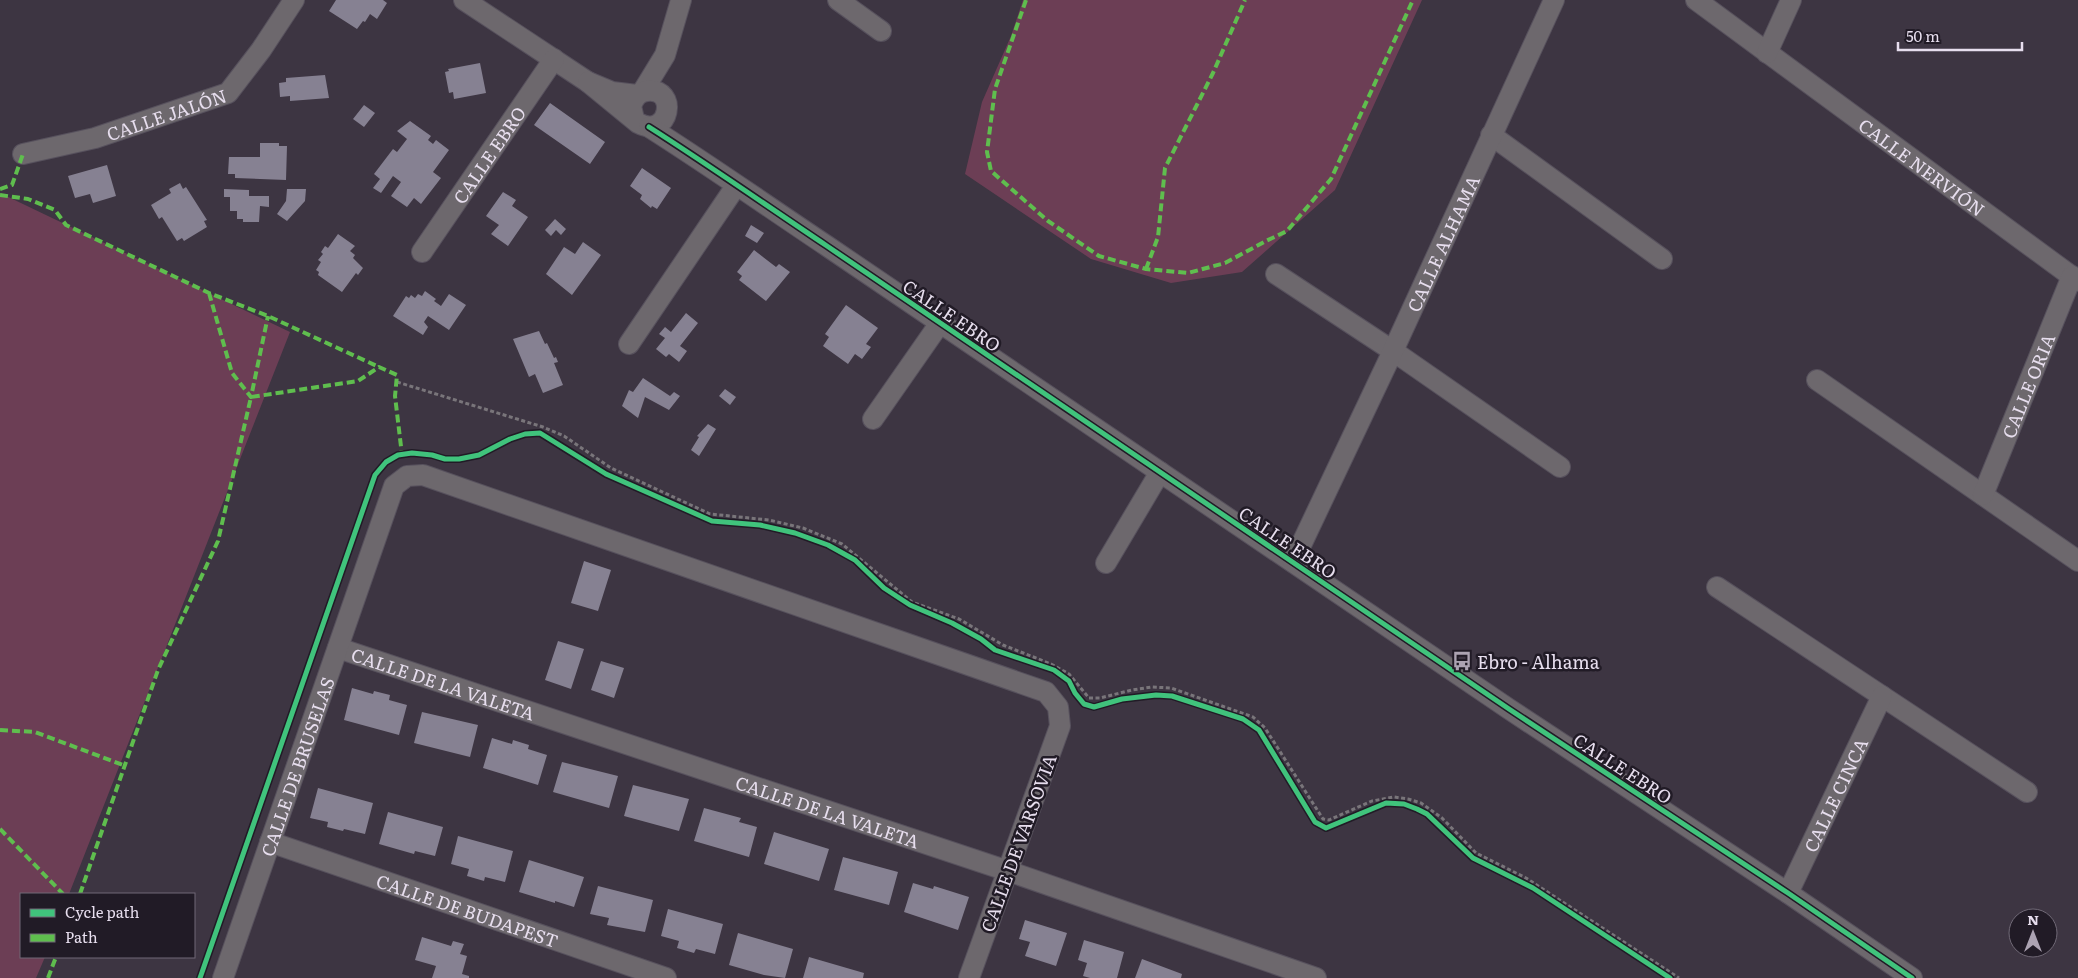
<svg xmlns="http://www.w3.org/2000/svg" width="2078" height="978" font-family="Literata,serif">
<rect width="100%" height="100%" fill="#3d3542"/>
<path fill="#6c3e55" d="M1023 0H1422L1335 190 1242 272 1171 283 1091 259 965 174 982 102 1011 36Z
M0 193 290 332 69 894H21V957H45L36 978H0Z"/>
<path fill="#868192" d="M336 0H383L387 3 377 19 370 14 365 22 363 21 357 29 329 11Z
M480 63 486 93 454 99 453 92 449 93 445 72 449 71 448 69Z
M325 75 329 98 290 101V96L280 97 279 83 286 82V78Z
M550 103 605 142 590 164 534 125Z
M364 105 375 113 364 127 353 119Z
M410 121 431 136 428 140 433 144 436 140 449 150 433 172 441 178 421 204 414 198 407 207 391 196 401 182 393 176 381 193 373 188 380 179 374 174 393 149 397 152 407 139 397 131Z
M260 143H279V146H287L286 180 235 178V174H228L229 157H260Z
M107 165 116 196 93 203 90 194 75 198 68 176Z
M642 168 671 188 657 209 652 206 651 208 640 199 642 195 630 186Z
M180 183 183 189 186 187 207 220 204 221 207 227 184 241 182 238 177 241 162 217 159 219 151 205 171 193 169 189Z
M224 189 249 190V196H269V207L260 206 259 222H243V219H237V211H230V197H224Z
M287 189H306L305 201 287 221 277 214 286 201Z
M503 192 516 200 512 206 528 217 508 246 491 234 499 225 486 216Z
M555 219 566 229 561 235 556 230 551 236 545 230Z
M751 225 764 233 757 243 745 236Z
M338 234 355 246 350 251 355 255 353 258 363 268 358 275 356 273 342 292 318 275 319 272 316 270 321 262 318 260 323 254 321 252 325 246 328 248Z
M583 242 601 255 572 295 546 274 564 247 575 254Z
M754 250 776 267 779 264 790 272 766 301 739 280 742 276 737 272Z
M425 291 436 299 434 301 441 306 449 294 466 305 449 330 428 316 424 322 428 327 423 335 393 316 406 296 409 298 411 295 415 298 418 294 422 296Z
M846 305 878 328 866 344 871 347 862 359 855 354 848 364 823 346 829 337 825 334Z
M686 313 698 323 680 346 687 351 679 362 669 354 666 357 656 349 665 338 659 334 665 327 671 332Z
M539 331 545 344 547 343 554 358 556 357 558 362 554 363 563 385 543 393 535 374 529 377 513 339Z
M643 378 670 396 674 392 680 396 669 410 645 397 638 418 622 406 629 390 633 392Z
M725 389 736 397 730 405 719 396Z
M708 424 716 429 699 456 691 450 699 437 697 436Z
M584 561 611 570 598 611 571 603Z
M558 641 584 649 571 689 545 680Z
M601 661 624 668 614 698 591 690Z
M352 688 373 694 374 691 390 695 389 700 407 705 399 735 344 720Z
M422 712 478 725 470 757 414 743Z
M492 738 512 744 513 740 529 745 528 749 547 755 538 785 483 768Z
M562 762 618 776 609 808 553 792Z
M633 785 689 799 679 831 624 816Z
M318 788 373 803 365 834 344 829 343 831 327 827 328 822 310 818Z
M704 808 741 818 739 822 757 827 749 857 694 841Z
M388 812 443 827 435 856 415 851 414 854 379 844Z
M774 832 829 849 819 881 764 864Z
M458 836 513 851 505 882 485 877 484 881 467 876 469 869 451 864Z
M843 857 898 872 889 905 834 890Z
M529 860 584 877 574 907 555 901V903L519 892Z
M913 883 933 889 934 886 969 897 958 930 904 912Z
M598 886 653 900 645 932 607 925 609 918 590 914Z
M668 909 723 924 715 954 696 949 694 953 677 948 679 941 661 936Z
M1025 920 1067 933 1056 966 1025 956 1030 942 1019 939Z
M738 933 793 949 785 978 764 975 729 965Z
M422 937 451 946 453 941 464 944 460 954 467 956 462 974 469 976V978H432L436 966 415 960Z
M1084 940 1124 952 1117 978H1090L1083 976 1087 963 1078 960Z
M809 957 864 973 863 978H803Z
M1142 959 1182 974 1181 978H1135Z"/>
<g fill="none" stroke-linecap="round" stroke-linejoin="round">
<defs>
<g id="minor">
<path d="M464 0 588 82"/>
<path d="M838 0 881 31"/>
<path id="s1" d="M1696 0 2078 281"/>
<path d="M1767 53 1791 0"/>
<path d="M643 91 665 55 681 0"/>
<path d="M634 119 631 106C634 98 638 92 647 91 679 87 670 140 638 123L588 82 612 92 637 95"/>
<path d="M649 127C709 165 767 206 827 246L1509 709 1788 893 1912 978"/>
<path d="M1491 135 1662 259"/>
<path id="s2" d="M23 154 95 138 228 93 261 50 294 0"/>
<path id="s3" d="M422 252 554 59"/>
<path d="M1276 274 1393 351 1560 467"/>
<path d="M629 344 736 186"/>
<path d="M1817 380 2078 561"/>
<path d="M873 419 940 323"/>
<path id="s4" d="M1983 495 2072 276"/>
<path id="s5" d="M1293 562 1393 351 1554 0"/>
<path d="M1106 563 1160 472"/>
<path d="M1717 587 2027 792"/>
<path id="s6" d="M338 648 1008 871 1316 978"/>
<path id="s7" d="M270 842 666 978"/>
<path id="s8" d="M1788 893 1882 696"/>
<path id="s9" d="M223 978 394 486 407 476 423 475 1046 692 1058 707 1060 726 969 978"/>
</g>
</defs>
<use href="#minor" stroke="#57515d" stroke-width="22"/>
<path stroke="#79757a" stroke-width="3" stroke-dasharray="4 2.5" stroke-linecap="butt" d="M397 382 543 427 564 436 611 468 710 514 769 520 803 528 842 544 912 602 959 619 1003 645 1051 664 1069 674 1089 698H1100L1132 690 1152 687 1171 688 1253 717 1265 728 1323 819 1329 820 1372 801 1394 797 1408 799 1421 803 1442 818 1476 853 1526 878 1679 978"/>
<use href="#minor" stroke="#6d686d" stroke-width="20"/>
<path stroke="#5fbe4e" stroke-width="4" stroke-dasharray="8 4" stroke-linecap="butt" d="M1026 0 995 89 987 152 991 171 1048 221 1099 256 1146 269 1188 273 1225 263 1266 241 1287 231 1331 179 1413 0
M0 189 12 185 23 154
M0 195 28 199 55 210 66 225 209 293 268 316 379 367
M1146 269 1158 237 1165 168 1213 73 1245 0
M209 293 232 373 251 397 268 316
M0 730 35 732 123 765
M0 829 63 894
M80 894 158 670 218 541 251 397 358 381 379 367 397 375 395 396 402 455
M48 978 56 957"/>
<defs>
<path id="cycleway" d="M649 127C709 165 767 206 827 246L1509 709 1788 893 1912 978
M200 978 375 475 386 462 398 455 412 453 432 455 445 459H459L479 455 510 439 525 434 540 433 606 474 712 521 760 525 795 533 828 545 855 560 884 588 910 605 952 623 981 639 995 650 1054 670 1069 681 1075 693 1084 704 1094 707 1122 699 1156 695 1172 696 1243 719 1259 730 1315 822 1326 828 1386 803 1404 804 1417 809 1427 814 1473 858 1533 888 1670 978"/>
</defs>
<use href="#cycleway" stroke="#211b26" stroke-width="8"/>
<use href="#cycleway" stroke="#40c37c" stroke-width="5"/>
</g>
<defs>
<symbol id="bus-bare" viewBox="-9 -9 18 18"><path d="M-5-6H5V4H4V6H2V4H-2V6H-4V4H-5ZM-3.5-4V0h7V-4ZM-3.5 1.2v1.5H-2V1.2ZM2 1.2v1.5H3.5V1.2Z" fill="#aca3b2" stroke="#211b26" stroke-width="2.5" paint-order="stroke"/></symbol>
</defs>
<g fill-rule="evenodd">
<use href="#bus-bare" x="1448" y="647" width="28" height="28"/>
</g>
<g text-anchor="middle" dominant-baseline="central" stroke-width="5" stroke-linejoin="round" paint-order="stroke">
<g font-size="18" fill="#e7deee" stroke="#211b26">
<text stroke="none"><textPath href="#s2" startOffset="149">CALLE JALÓN</textPath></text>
<text stroke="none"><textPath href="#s3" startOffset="118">CALLE EBRO</textPath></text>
<text stroke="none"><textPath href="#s1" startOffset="281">CALLE NERVIÓN</textPath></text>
<text stroke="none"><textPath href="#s5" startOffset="352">CALLE ALHAMA</textPath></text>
<text transform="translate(952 315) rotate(34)">CALLE EBRO</text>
<text stroke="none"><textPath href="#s4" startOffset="118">CALLE ORIA</textPath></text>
<text transform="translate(1288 542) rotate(34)">CALLE EBRO</text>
<text stroke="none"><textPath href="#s6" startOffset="111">CALLE DE LA VALETA</textPath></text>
<text stroke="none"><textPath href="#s9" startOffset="224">CALLE DE BRUSELAS</textPath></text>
<text transform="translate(1623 768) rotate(33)">CALLE EBRO</text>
<text stroke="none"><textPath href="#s8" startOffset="109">CALLE CINCA</textPath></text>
<text stroke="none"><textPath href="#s6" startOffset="516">CALLE DE LA VALETA</textPath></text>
<text transform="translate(1018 843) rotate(-70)">CALLE DE VARSOVIA</text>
<text stroke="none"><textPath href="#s7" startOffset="209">CALLE DE BUDAPEST</textPath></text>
</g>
<g font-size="18" fill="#e7deee" stroke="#211b26" text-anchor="start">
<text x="1477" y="661">Ebro - Alhama</text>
</g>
</g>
<rect x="20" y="893" width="175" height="65" fill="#211b26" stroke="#706976"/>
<rect x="30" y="909" width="25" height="8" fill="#40c37c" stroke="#706976"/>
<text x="65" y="918" font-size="15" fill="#e7deee">Cycle path</text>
<rect x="30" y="934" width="25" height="8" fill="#5fbe4e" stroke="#706976"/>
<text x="65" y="943" font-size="15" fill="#e7deee">Path</text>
<g transform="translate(2033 933)"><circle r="24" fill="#211b26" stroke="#706976"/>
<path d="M0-4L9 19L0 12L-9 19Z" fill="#aca3b2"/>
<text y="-8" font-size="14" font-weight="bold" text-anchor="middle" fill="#e7deee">N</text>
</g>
<path d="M1898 42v8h124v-8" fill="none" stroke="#e7deee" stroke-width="2.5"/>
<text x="1906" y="42" font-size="15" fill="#e7deee" stroke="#211b26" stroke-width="4" paint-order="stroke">50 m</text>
</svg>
